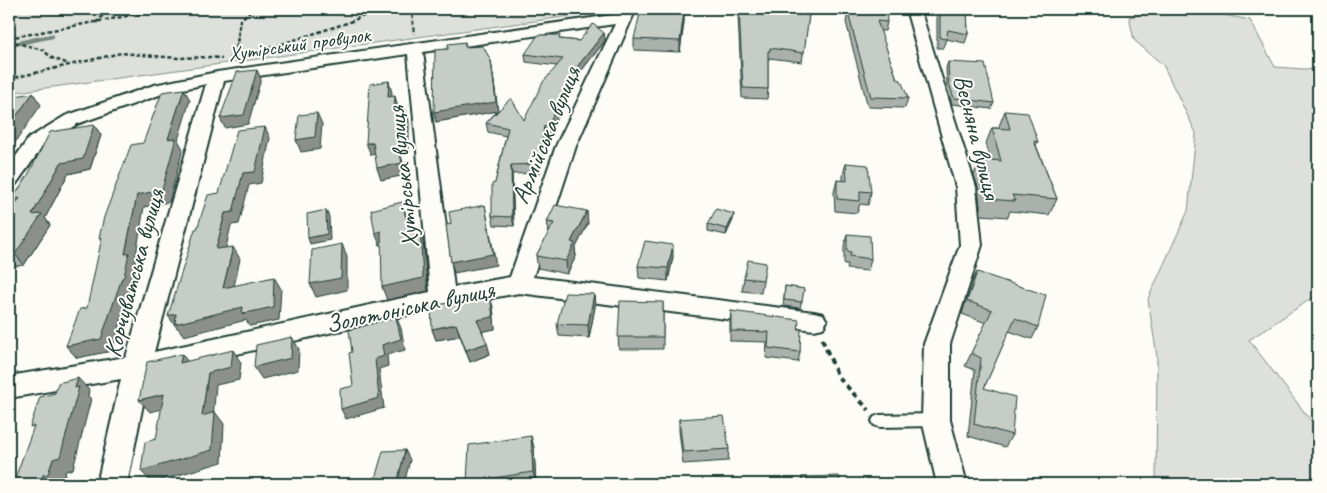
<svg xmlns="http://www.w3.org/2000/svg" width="1327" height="493" font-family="Caveat,sans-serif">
<rect width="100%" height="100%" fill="#fdfcf7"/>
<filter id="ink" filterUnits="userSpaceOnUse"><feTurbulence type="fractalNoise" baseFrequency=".02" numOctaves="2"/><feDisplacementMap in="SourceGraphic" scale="10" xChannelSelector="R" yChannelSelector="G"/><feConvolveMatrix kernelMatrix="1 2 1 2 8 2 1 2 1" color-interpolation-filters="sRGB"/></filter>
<g filter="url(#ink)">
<path fill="#dde0db" stroke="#7e8e88" d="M9 9H609L608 11 9 93Z
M1168 9H1193L1250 20 1275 67 1318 70V294L1249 340 1318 430V484H1156L1157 357 1148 299 1188 211 1196 133 1163 65 1134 40 1129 17Z"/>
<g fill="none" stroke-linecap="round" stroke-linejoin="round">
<path stroke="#75877f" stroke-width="4.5" d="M9 45 52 36"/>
<defs>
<path id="service" d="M936 414 941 416 943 420 941 424 936 426 879 427 874 425 872 421 874 417 879 415Z"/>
<path id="minor" d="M622 9H636L576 146 533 277 814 312 823 314 827 321 823 328 814 330 519 293 443 307 149 374 127 484H97L121 379 9 398V376L126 357 206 84 165 93 77 124 43 146 16 184 9 186V166L29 138 65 116 154 85 217 72 619 14ZM615 24 556 146 510 277 454 287 423 52ZM408 54 430 292 154 352 224 81Z
M906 9H920L976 187 982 245 950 344V420L967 484H937L922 420 924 344 960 245 956 187Z"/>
</defs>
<use href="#service" stroke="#1f3d34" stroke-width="4"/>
<use href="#minor" stroke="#1f3d34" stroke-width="4"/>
<path stroke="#1f3d34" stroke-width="2.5" stroke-dasharray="4 2.5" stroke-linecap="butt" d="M410 9 412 10 414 34
M9 11 19 9
M151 11 163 9
M96 23 108 9
M9 38 143 13 196 9
M9 41 43 50 52 58 69 64
M244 56 347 23 380 9
M230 59 236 52 240 20 253 9
M9 79 121 53 177 58 213 57 222 59"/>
<path stroke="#1f3d34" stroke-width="4" stroke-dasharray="6 4.5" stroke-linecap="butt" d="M822 339 838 377 869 410"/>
<use href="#service" fill="#fdfcf7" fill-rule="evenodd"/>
<use href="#minor" fill="#fdfcf7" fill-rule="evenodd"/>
</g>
<path fill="#aab0ab" stroke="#1f3d34" d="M739 9 809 15 802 62 769 58V60H768V89L767 99 742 98 738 16Z
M937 9H967L968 34 965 43 946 39 943 48H937Z
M684 12V22L680 52 634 50V39Z
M848 13 887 22 885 31H880L897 79 908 98 905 108 868 107 846 22Z
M604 33 605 41 574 80 549 135 545 134 540 173 512 174 514 226 494 225 492 216 495 183 506 136 488 132 486 123 497 111 436 122 434 112 448 49 465 42 466 47 491 61 498 111 524 120 557 66 526 62 525 54 561 39 579 41Z
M948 62 994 103 991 109 952 104 947 89 946 68Z
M1005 111 1038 142 1036 145 1057 199 1049 215 1010 211 1008 217 981 215 978 187 974 175 980 159 990 160 986 143 992 128H1000L999 126Z
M94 125 101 135 90 169 68 174 45 218 50 225 24 265 9 267V213L16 204Z
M846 163 871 192 868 205 860 204 857 213 835 211 834 192 837 180 843 181V175Z
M733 220 726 235 708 231V224Z
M547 222 588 223 575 249 576 256 567 274 538 268 536 256 549 232Z
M847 234 871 259 868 271 847 269 848 264H844V246Z
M673 257 668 281 639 278 638 266Z
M977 272 1038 327 1032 339 1009 331 984 388 1012 435 1005 447 968 436 975 370 965 366 986 323 962 314 971 284Z
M764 275 761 293 742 291 744 278Z
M785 286 804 289 800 308 783 306Z
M594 294 595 307 589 338 559 336 557 324Z
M663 302V349H619L618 337Z
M493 307 495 329 482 331 490 354 470 362 460 336 436 340 432 329Z
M731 311 798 329 800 352 798 362 766 358 767 342 730 341V321Z
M679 419 729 449 728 461 683 464 679 431Z
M531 436 534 448 536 484H468L467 482Z
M802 477 841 484H800Z"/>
<path fill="#8b908b" stroke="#1f3d34" d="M684 12V22L680 52V41Z
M604 33 605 41 574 80 549 135 548 126 573 72Z
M491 61 498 111 436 122 434 112Z
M257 70 261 79 248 124 225 128 220 118Z
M389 81 392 93 391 108 388 97Z
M184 89 190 100 178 140 183 149 169 202 144 207 135 261 137 265 133 289 131 290 112 351 77 358 66 346 125 254 137 195 168 139Z
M33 93 41 105 12 147H9V126Z
M395 96 398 107V123L394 111Z
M406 110 409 121V150L400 151 406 175 381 180 377 168 397 139Z
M317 113 322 124 320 149 301 152 296 140Z
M94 125 101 135 90 169 68 174 45 218 50 225 24 265 15 254 32 215 61 163Z
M544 126 545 134 540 173 539 164Z
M265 127 270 138 261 183 249 185 239 224 231 225 223 261 216 249 225 213Z
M366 143H373L377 154 371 155Z
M511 165 512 174 514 226 512 217Z
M20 198V210L12 200Z
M402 202 406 215 413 242 409 230Z
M485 205 496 265 454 273 451 262Z
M326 210 329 217 330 240 310 244 308 238Z
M587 211 588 223 575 249 576 256 567 274 566 261 571 242Z
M734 214 733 220 726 235 727 229Z
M420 228 423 241 428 291 387 300 382 287Z
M381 231 386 244 380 245 375 233Z
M342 244 347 257V290L316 297 310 284Z
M673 245V257L668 281V268Z
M233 247 240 259 231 300 223 288Z
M274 277 281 289 279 320 250 326 246 320 184 336 178 328H177L168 316Z
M594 294 595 307 589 338 588 325Z
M490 296 493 307 495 329 480 332 477 320Z
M396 317 401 328 405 350 387 355 388 366 379 369 384 408 346 419 341 409 375 359Z
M456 324 460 336 436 340 432 329Z
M292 337 299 349 298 370 262 379 254 367Z
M487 343 490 354 470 362 466 350Z
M233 350 241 363 239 380 216 385 212 428 202 416 208 373Z
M182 354 191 366 180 363Z
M78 378 89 390 88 396 91 399 73 469 66 471 62 484H40L43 475 75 388Z
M164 394 174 406 150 412 139 400Z
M215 412 224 424 222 462 152 483 141 471Z
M531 436 534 448 536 484 533 472Z
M405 450 410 460 404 484H397Z"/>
<path fill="#c6cdc7" stroke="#1f3d34" d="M641 9 684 12 680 41 634 39Z
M739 9H804V15H809L804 53 770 48V51H768V89L743 88Z
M850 9H886L887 22 877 21 897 79 901 80 908 98 871 97 848 13Z
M940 9H967L968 34 948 30 946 39 940 38Z
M593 24 604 33 573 72 548 126H544L539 164 511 165 512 217 492 216V184L495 183 508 128 486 123 511 98 524 120 543 82 563 59 525 54 538 35H560L559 39 579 41Z
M465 42V47L483 46 491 61 496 102 434 112 435 50 448 49V44Z
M948 62 985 64 994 103 954 98 949 83Z
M257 70 244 115 220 118 237 72Z
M389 81 388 97 395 96 394 111 406 110V138L397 139 402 163 377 168 373 143H366L370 84Z
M184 89 168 139 176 138 162 190 137 195 125 254 129 253 124 277 122 278 101 339 66 346 80 309 87 308 102 237 99 238 104 217 131 145 143 143 162 92Z
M33 93 9 126V97Z
M1005 111 1028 113 1038 142 1034 141 1057 199 1012 195 1015 201 987 199 984 171 980 159 1001 161 992 128 1010 129Z
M317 113 315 137 296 140 299 115Z
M94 125 83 159 61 163 32 215 42 214 15 254 9 255V213L20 198 12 200 28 175 50 132Z
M265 127 255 172 243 173 233 212 225 213 216 249 233 247 223 288 274 277 273 307 242 314 243 307 175 324 176 314 168 316 195 229H197L208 195 219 193 237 130Z
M846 163 868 165 871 192 860 191V201L837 199V180L847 181Z
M402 202 409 230 420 228 423 278 382 287 381 231 375 233 371 210Z
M485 205 493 254 451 262 446 225 451 224 449 212Z
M555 205 587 211 571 242 575 243 566 261 536 256 554 223 547 222Z
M716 209 734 214 727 229 708 224Z
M326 210 327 234 308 238 307 214Z
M847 234 870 236 871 259 850 256 851 252 847 251Z
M645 241 673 245 668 268 638 266Z
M342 244 341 278 310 284 312 250Z
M748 260 766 263 763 280 744 278Z
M977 272 1046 295 1038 327 1015 318 984 388 1015 397 1012 435 974 424 981 358 971 353 992 310 967 301Z
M785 286 804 289 802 302 784 300Z
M565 293 594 294 588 325 557 324Z
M490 296 493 317 477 320 487 343 466 350 456 324 432 329 431 306Z
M620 301 663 302V337H618Z
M731 311 799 320 798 329H801L800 352 768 348 769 332 731 331Z
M396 317 401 339 382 345 384 356 375 359 379 398 341 409 340 389 353 386 349 353 352 352 349 330Z
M292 337 291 358 254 367 256 345Z
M233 350 231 367 208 373 202 416 215 412 212 450 141 471 145 442 156 439 164 394 139 400 147 362 182 354 180 363Z
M78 378 75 388 79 387 60 457 53 459 48 474 43 475 40 484H13L34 426 30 427 40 397 55 393 58 383Z
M724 416 729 449 683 452 679 419Z
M531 436 533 472 467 482 469 445Z
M405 450 397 484H342L344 480 375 479 383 451Z
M839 476 841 484H803L802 477Z"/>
</g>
<g text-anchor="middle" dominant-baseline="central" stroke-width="4" stroke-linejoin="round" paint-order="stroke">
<g font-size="21" fill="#1f3d34" stroke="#fdfcf7">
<text transform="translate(299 44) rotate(-8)">Хутірський провулок</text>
</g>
<g font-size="25" fill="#1f3d34" stroke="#fdfcf7">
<text transform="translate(546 135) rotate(-68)">Армійська вулиця</text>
<text transform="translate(977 137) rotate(76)">Весняна вулиця</text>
<text transform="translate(403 177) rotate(-96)">Хутірська вулиця</text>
<text transform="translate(134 273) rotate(-75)">Корчуватська вулиця</text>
<text transform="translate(410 307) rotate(-12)">Золотоніська вулиця</text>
</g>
</g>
<rect width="1327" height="493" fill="none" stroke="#fdfcf7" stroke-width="30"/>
<rect x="15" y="15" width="1297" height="463" fill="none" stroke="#1f3d34" stroke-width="2" filter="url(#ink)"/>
</svg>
